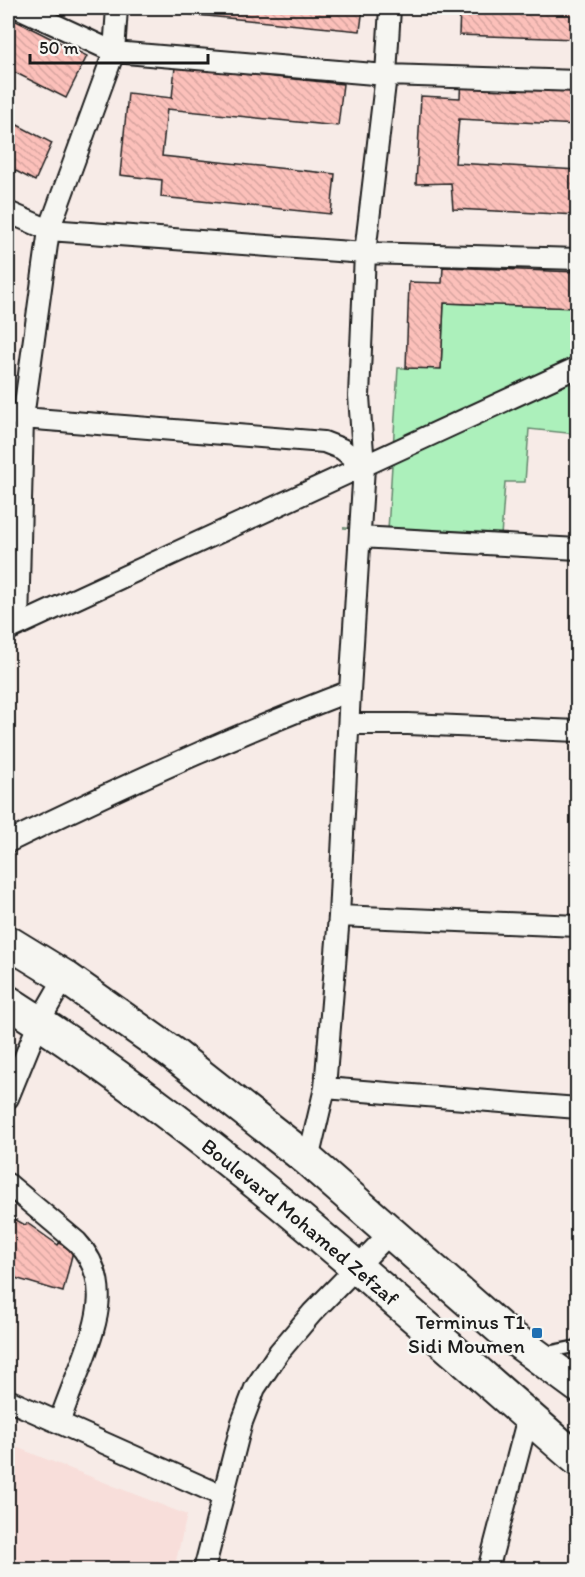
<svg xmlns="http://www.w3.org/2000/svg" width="585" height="1577" font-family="Itim,sans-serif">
<defs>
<pattern id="building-back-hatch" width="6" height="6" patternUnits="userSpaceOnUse" patternTransform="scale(1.5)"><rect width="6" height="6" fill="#fcc0ba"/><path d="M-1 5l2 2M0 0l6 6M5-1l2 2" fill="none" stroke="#d7a49f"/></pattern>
</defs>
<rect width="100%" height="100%" fill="#f7ebe7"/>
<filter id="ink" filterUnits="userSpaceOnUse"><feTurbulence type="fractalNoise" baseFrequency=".0167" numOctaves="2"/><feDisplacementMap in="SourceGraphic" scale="12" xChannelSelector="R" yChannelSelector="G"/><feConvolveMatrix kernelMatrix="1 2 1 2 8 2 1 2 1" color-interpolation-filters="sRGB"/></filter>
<g filter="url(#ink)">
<path fill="#f8deda" d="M8 1444 187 1515 174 1569H8Z"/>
<path fill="#acf0bb" stroke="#64866c" stroke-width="1.5" d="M444 303 577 308V434L529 429 525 482H505L501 536 343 528 388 530 398 368H441Z"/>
<path fill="url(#building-back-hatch)" stroke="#1c1c1c" stroke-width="1.5" d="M187 8H363L360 31 187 14Z
M460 8H578V39L459 35Z
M8 17 87 56 66 98 8 69Z
M175 67 343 84 338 126 167 109 162 156 335 174 331 214 161 197 162 180 120 175 128 93 172 98Z
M461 74 578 80V125L459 119 455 163 578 170V215L453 209 451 183 416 184 421 96 460 98Z
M8 120 52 143 35 181 8 167Z
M443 267 578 272V308L444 303 441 369 406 368 409 282 442 283Z
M8 1212 10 1213 9 1216 25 1225 27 1223 58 1245 59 1243 73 1251 63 1292 8 1276Z"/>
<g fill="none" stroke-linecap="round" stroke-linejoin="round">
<defs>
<path id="service" d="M543 1353 578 1346"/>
<path id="minor" d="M19 8 114 52 386 75 578 81
M8 212 49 230 365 253 578 259
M8 412 23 418 324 442 342 449 364 467
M360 537 578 549
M18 625 23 418 49 230 114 52 117 8
M8 630 578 367
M349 724H408L578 731
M8 842C120 787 234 735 350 691
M339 916 578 926
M325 1088 578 1108
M8 1098 39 1022 65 977
M308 1160 325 1088 339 916 350 691 364 467 359 396 365 253 386 75 390 8
M8 1184 77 1242C112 1280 98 1320 82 1363 74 1383 66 1403 59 1423
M8 1400 223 1496
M204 1570 242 1422 255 1388 279 1352 312 1313 390 1233
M488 1570 528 1417"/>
<g id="primary">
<path d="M8 942 65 977 172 1053 308 1160 503 1331 578 1386"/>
<path id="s1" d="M8 1002C214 1133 394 1300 578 1460"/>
</g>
</defs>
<use href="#service" stroke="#1c1c1c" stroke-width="15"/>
<use href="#minor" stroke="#1c1c1c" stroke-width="24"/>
<use href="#primary" stroke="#1c1c1c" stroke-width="36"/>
<use href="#service" stroke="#f6f6f2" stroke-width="10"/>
<use href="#minor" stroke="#f6f6f2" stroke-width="20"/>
<use href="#primary" stroke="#f6f6f2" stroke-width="32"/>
</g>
</g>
<rect fill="#1f6fb2" stroke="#f6f6f2" stroke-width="2" x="531" y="1327" width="12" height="12" rx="3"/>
<g text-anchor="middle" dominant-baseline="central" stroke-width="5" stroke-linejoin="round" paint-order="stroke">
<g font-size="21" fill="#1c1c1c" stroke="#f6f6f2">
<text stroke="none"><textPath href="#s1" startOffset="366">Boulevard Mohamed Zefzaf</textPath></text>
</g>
<g font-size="21" fill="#1c1c1c" stroke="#f6f6f2" text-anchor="end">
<text x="525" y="1321">Terminus T1<tspan x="525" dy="24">Sidi Moumen</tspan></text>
</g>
</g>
<rect width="585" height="1577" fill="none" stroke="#f6f6f2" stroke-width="30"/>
<rect x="15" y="15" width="555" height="1547" fill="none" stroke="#1c1c1c" stroke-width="2" filter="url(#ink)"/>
<path d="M30 54v9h178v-9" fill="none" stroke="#1c1c1c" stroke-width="3"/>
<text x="39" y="54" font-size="18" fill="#1c1c1c" stroke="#f6f6f2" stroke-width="4.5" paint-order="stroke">50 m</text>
</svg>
